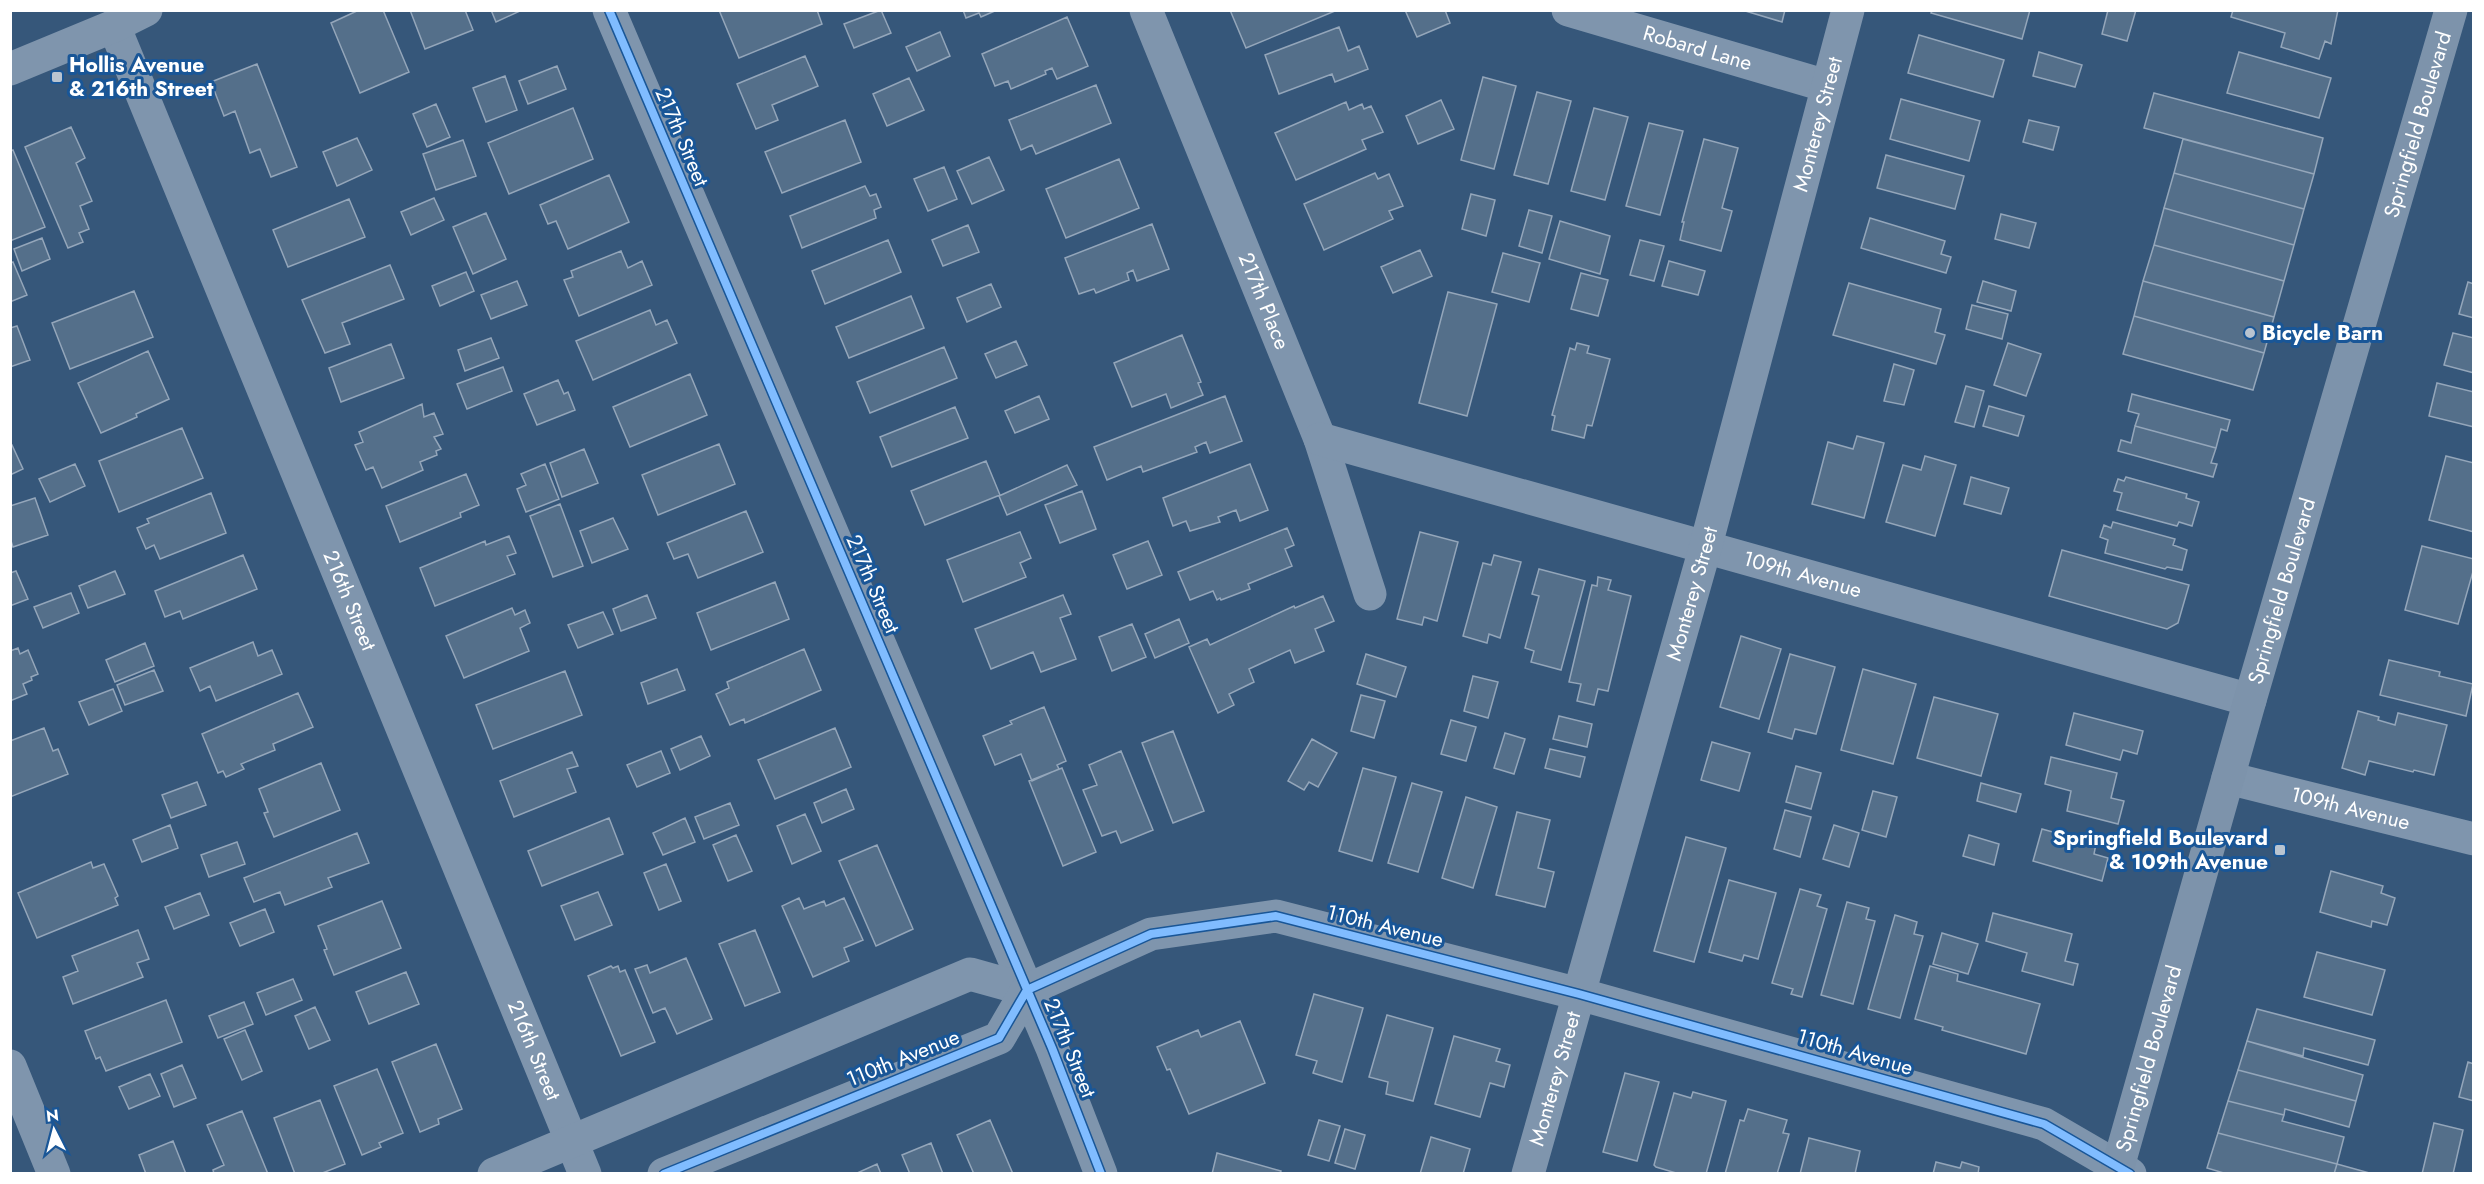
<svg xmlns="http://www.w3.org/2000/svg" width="2484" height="1184" font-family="Jost,sans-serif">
<rect width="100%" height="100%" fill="#36577a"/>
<path fill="#546f8a" stroke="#94a6ba" stroke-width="1.5" d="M359 10H383L409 72 360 93 331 23Z
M410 10H465L473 30 425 49Z
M491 10H522L496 22Z
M719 10H817L822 24 739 58Z
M881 10 891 33 854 48 844 24Z
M963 10H997L981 17 979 13 966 18Z
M1230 10H1334L1335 11 1246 48Z
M1405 10H1445L1450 23 1417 37Z
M1742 10H1785L1782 22Z
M1932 10H2030L2022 39 1931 13Z
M2108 10H2136L2127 41 2102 34Z
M2233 10H2338L2331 44 2325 41 2319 59 2281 47 2285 33 2231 17Z
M1067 17 1088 66 1057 79 1052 68 1045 71 1046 74 1011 89 1008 81 995 86 982 54Z
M1339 27 1348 51 1359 46 1368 69 1335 82 1332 74 1279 94 1265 55Z
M940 32 950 56 917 71 906 47Z
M1919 35 2004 60 1993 97 1908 73Z
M2039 52 2082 65 2075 87 2033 76Z
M2239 52 2331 78 2319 118 2227 93Z
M805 56 818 86 772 105 778 120 756 129 737 84Z
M257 64 297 167 271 177 260 149 250 153 235 111 224 116 211 82Z
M557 66 566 89 528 104 519 81Z
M505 76 517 110 486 122 473 88Z
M1483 77 1516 86 1494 169 1461 160Z
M909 78 924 110 887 126 873 94Z
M1096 85 1111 123 1036 154 1032 145 1021 150 1009 120Z
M1537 92 1571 101 1548 184 1514 175Z
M2154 93 2323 138 2314 174 2144 128Z
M1901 99 1980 121 1969 161 1890 139Z
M1441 100 1454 129 1418 144 1406 116Z
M1346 102 1349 110 1362 104 1364 109 1371 106 1383 132 1362 140 1366 149 1296 180 1275 133Z
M436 104 450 137 427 147 413 114Z
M573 108 593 159 509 194 488 143Z
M1594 108 1628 117 1605 200 1571 191Z
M845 120 861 162 782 193 765 152Z
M2029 120 2059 127 2053 150 2023 142Z
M1649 123 1683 131 1660 215 1626 206Z
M71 127 85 158 76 163 92 201 80 206 89 229 79 233 83 242 68 248 25 147Z
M357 138 372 170 337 186 323 152Z
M1704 139 1738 148 1722 208 1732 211 1721 251 1680 240 1684 222H1682Z
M2183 139 2314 174 2304 209 2174 173Z
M463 140 476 176 436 190 423 154Z
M13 150 45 227 10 241V151Z
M1886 155 1964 176 1955 209 1877 188Z
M989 157 1004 190 972 204 957 171Z
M1119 159 1139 208 1066 238 1046 189Z
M944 167 957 199 928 211 914 179Z
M1375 173 1378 179 1389 174 1403 206 1389 211 1393 219 1324 250 1304 204Z
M2174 173 2304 209 2294 245 2164 208Z
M609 175 629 222 568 249 556 221 548 224 540 205Z
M865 186 870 196 876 194 881 207 874 210 876 218 802 248 790 216Z
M1471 194 1495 200 1486 236 1462 229Z
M434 198 444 220 411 235 401 212Z
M349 199 365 237 288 267 273 230Z
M2164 208 2294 245 2284 281 2154 245Z
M1529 210 1552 216 1542 253 1519 246Z
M486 213 506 259 473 274 453 227Z
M2001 214 2036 223 2029 248 1995 239Z
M1870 218 1945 241 1941 254 1951 257 1946 273 1861 248Z
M1560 221 1610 236 1600 274 1549 259Z
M1152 224 1169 269 1137 281 1133 270 1127 273 1129 280 1096 293 1094 289 1079 294 1065 258Z
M968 225 979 252 943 266 932 240Z
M42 238 50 259 22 271 14 249Z
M888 240 901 272 825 304 812 271Z
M1640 240 1664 246 1654 281 1630 275Z
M2154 245 2284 281 2274 317 2143 281Z
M1420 250 1432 276 1393 293 1381 267Z
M621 251 628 268 642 261 652 285 579 316 564 280 573 277 571 271Z
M1503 253 1540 263 1529 302 1492 292Z
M1669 261 1705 271 1698 295 1662 286Z
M13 262 27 295 10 302V263Z
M390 265 404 299 342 323 350 344 325 353 302 300Z
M466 272 474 291 440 306 432 286Z
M1581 273 1608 280 1598 316 1571 309Z
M517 281 527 305 491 319 481 295Z
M1983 281 2016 291 2011 311 1977 302Z
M2143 281 2274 317 2264 353 2134 316Z
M2468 282 2474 284V318L2459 314Z
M1849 283 1941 309 1935 332 1945 335 1936 364 1833 335Z
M991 284 1001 307 967 322 957 298Z
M134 291 153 337 70 369 52 323Z
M1448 292 1497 304 1467 416 1419 403Z
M911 296 924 328 849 358 836 327Z
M1972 305 2008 314 2002 339 1966 329Z
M650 310 656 325 667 320 677 343 593 380 576 341Z
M2134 316 2264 353 2253 390 2123 354Z
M17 326 30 360 10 367V328Z
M2453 333 2474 338V373L2444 365Z
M1182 335 1201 382 1198 383 1203 395 1171 408 1166 394 1132 407 1114 363Z
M491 338 499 358 465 371 458 350Z
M1016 341 1027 365 996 378 985 354Z
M1577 343 1589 346 1587 353 1610 359 1592 426 1587 425 1584 438 1552 430 1555 416 1552 415 1570 348 1575 350Z
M2008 343 2041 354 2026 396 1994 385Z
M391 344 404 378 341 402 329 368Z
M944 347 957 378 870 413 857 382Z
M148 351 169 399 136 414 137 417 101 433 78 383Z
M1894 364 1914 370 1904 405 1884 401Z
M503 367 512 391 467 409 457 384Z
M690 374 707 415 630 447 613 407Z
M558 380 564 394 568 392 575 410 537 425 524 394Z
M2437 383 2474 392V427L2429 416Z
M1966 386 1984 391 1974 427 1955 422Z
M2132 394 2230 420 2227 431 2221 429 2216 448 2135 426 2139 414 2128 411Z
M1039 396 1049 419 1015 433 1005 411Z
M1225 396 1242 441 1210 453 1206 442 1195 447 1197 452 1143 472 1141 466 1107 480 1094 447Z
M422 404 424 417 434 413 443 434 434 437 441 449 436 451 437 455 420 462 423 470 382 488 373 467 366 470 355 445 363 442 359 432Z
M1989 406 2024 416 2018 436 1983 426Z
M955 407 968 438 892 467 880 437Z
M2135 426 2216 448 2211 463 2217 464 2213 477 2118 451 2121 440 2131 443Z
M182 428 203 478 119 512 99 461Z
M1857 436 1884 443 1864 518 1812 504 1828 442 1853 449Z
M719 444 735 484 658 515 642 475Z
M12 445 23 469 10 475V446Z
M584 449 598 483 562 497 550 463Z
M1925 456 1956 465 1935 536 1886 522 1903 465 1921 470Z
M2446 456 2474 463V532L2429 520Z
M986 461 1000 495 925 525 911 491Z
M75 464 85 486 50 502 39 479Z
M545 464 559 499 526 512 517 489 526 485 521 474Z
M1250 464 1268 510 1240 521 1236 510 1218 517 1220 522 1190 531 1186 521 1173 526 1163 498Z
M1067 465 1077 485 1007 515 999 496Z
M466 474 479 505 460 513 461 517 400 542 386 506Z
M1971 477 2009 488 2001 514 1964 504Z
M2126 477 2187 494 2186 498 2199 502 2192 526 2179 522 2177 526 2117 510 2122 493 2114 491 2118 479 2124 481Z
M1082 491 1096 529 1060 543 1045 505Z
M211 493 226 533 160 559 154 545 146 549 137 528 149 523 147 519Z
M35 498 48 535 13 547 10 538V506Z
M560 504 583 566 553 577 530 516Z
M746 511 763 552 698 578 688 554 674 559 667 543Z
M613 518 628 549 592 563 580 531Z
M2113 522 2175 539 2173 545 2187 550 2182 570 2167 567 2165 569 2105 553 2108 540 2100 537 2104 525 2111 528Z
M1287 528 1294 545 1285 549 1292 566 1248 584 1250 589 1221 600 1220 598 1217 600 1213 591 1190 600 1178 572Z
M1020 532 1031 558 1020 563 1026 577 963 602 947 560Z
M1420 532 1458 542 1437 621 1424 617 1422 625 1397 619Z
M509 536 516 553 507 556 515 574 435 606 420 568 485 541 486 545Z
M1148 541 1162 575 1127 589 1113 555Z
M2422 546 2474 559V568L2458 624 2405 610Z
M2062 550 2189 585 2178 623 2167 629 2049 596Z
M243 555 257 589 183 619 180 611 165 617 155 591Z
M1494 555 1521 562 1500 638 1489 634 1487 643 1463 636 1483 563 1491 565Z
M1539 569 1585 581 1561 670 1531 662 1534 651 1525 648 1539 596 1532 594Z
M16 571 28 599 10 606V573Z
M115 571 125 594 88 608 79 586Z
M1598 577 1611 580 1608 590 1631 596 1608 691 1598 689 1594 705 1577 701 1581 684 1569 682 1592 585 1597 586Z
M775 582 789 619 711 650 697 613Z
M71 593 79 613 43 628 34 607Z
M647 595 656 618 621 631 613 609Z
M1063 595 1071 614 1060 618 1076 659 1041 672 1033 652 991 669 975 629Z
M1323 596 1334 621 1315 629 1324 651 1295 663 1290 650 1249 669 1254 682 1229 694 1234 705 1218 713 1189 647 1207 639 1210 645 1294 606 1295 608Z
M512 608 515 615 525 610 530 623 520 628 529 651 464 678 446 636Z
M603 612 613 634 578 648 568 625Z
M1179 619 1189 643 1155 658 1145 634Z
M1132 624 1146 657 1112 671 1099 637Z
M1741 636 1781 649 1759 719 1720 707Z
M253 642 258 656 272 650 282 674 216 701 210 686 200 691 190 668Z
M145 643 154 666 115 682 106 660Z
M18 648 20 654 28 650 38 674 31 677 32 680 23 684 27 694 10 701V651Z
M804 649 821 690 745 723 744 719 730 725 716 694 729 688 727 682Z
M1366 654 1406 667 1396 697 1357 684Z
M1790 654 1835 667 1816 734 1795 729 1792 739 1768 732Z
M2389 660 2440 672 2439 676 2473 684 2466 716 2380 695Z
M677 669 685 690 648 704 641 683Z
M1863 669 1916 684 1893 764 1841 750Z
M154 670 163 691 125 705 117 685Z
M565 671 582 715 493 749 476 705Z
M1473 676 1498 682 1488 718 1464 711Z
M113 689 122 711 89 725 79 702Z
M298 693 313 727 273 744 275 750 241 764 244 769 226 777 223 771 218 773 202 734Z
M1361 695 1385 701 1374 738 1351 731Z
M1934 697 1998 714 1981 776 1917 758Z
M1044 707 1066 761 1057 765 1059 769 1032 781 1021 754 995 765 983 736 1012 724 1010 721Z
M2358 711 2379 717 2378 720 2395 725 2398 713 2447 725 2434 775 2414 770 2413 772 2369 761 2365 775 2342 768Z
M2074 713 2143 731 2137 754 2123 750 2120 760 2066 745Z
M1559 716 1592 724 1587 747 1553 739Z
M1451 720 1476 727 1466 761 1441 754Z
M44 728 53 751 58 749 68 774 10 797V741Z
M835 728 851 767 775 799 758 760Z
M1173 731 1204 811 1173 823 1142 743Z
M1505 733 1525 739 1514 774 1494 768Z
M701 736 710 756 680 770 671 749Z
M1312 739 1337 753 1318 787 1309 782 1304 790 1288 781Z
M1712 742 1750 753 1739 791 1701 780Z
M1550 749 1585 757 1580 777 1545 768Z
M661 751 670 773 637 787 627 765Z
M1121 751 1153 830 1121 843 1116 831 1102 836 1083 790 1097 785 1089 765Z
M572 752 578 766 567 769 576 792 514 817 500 781Z
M2051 757 2117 773 2111 798 2124 801 2118 824 2067 811 2071 791 2045 784Z
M321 763 340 810 274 837 264 813 268 812 259 789Z
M1796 766 1821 773 1811 809 1786 802Z
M1062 768 1096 852 1063 866 1029 781Z
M1363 768 1396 777 1372 861 1339 851Z
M197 782 206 805 171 818 162 795Z
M1412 783 1442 792 1418 872 1388 863Z
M1981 783 2021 794 2016 812 1977 801Z
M846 789 854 809 822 823 814 803Z
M1873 791 1897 797 1886 837 1862 830Z
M1466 797 1497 807 1473 888 1442 878Z
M730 803 739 825 704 839 695 817Z
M1785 810 1811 817 1800 857 1774 849Z
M1517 812 1550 820 1538 868 1554 872 1545 907 1496 895Z
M805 814 821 851 792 864 777 826Z
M609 818 623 854 542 886 528 851Z
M685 818 695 842 663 855 653 833Z
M170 825 178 848 142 862 133 840Z
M1834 825 1859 833 1849 867 1823 859Z
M2042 829 2096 844 2094 854 2108 858 2102 881 2033 861Z
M357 833 369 863 328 878 332 887 285 905 280 892 254 902 244 878Z
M736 835 752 871 728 881 713 845Z
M1969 835 1999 844 1994 865 1963 856Z
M1686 837 1726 848 1694 962 1654 951Z
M237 842 245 864 209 877 201 855Z
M877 845 913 929 876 946 839 861Z
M91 862 93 868 104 864 118 896 115 898 118 905 37 938 18 893Z
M666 864 681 901 659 910 644 873Z
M2331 871 2383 886 2381 893 2395 898 2387 925 2372 921 2371 927 2320 912Z
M1729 880 1776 893 1758 959 1744 955 1742 961 1709 952Z
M1800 889 1821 895 1817 906 1827 909 1802 997 1791 994 1793 989 1772 983Z
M598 892 612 925 575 940 561 906Z
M200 893 209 915 174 929 165 907Z
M799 898 804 909 824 901 826 906 844 898 863 940 844 948 849 961 813 977 782 906Z
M382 901 401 948 334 975 324 950 327 949 318 926Z
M1847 902 1869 908 1866 919 1875 921 1853 1004 1821 995Z
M265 909 274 932 240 946 230 923Z
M1993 913 2072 934 2065 961 2078 964 2073 985 2022 971 2027 953 1986 941Z
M1895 915 1917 922 1914 934 1923 936 1900 1018 1868 1009Z
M138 930 149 959 137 963 143 977 73 1004 63 977 78 971 72 956Z
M755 930 780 992 745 1006 719 944Z
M1942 933 1978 944 1968 974 1933 964Z
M2317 952 2385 970 2372 1015 2304 997Z
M686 958 712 1019 677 1034 665 1008 653 1013 635 969 647 965 650 973Z
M611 966 613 968 618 966 620 972 625 970 655 1042 621 1056 588 976Z
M1930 966 1958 974 1957 981 2040 1004 2026 1054 1942 1030 1943 1027 1915 1019Z
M406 972 419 1004 369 1024 356 992Z
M293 979 302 1000 266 1015 257 993Z
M1314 994 1363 1008 1342 1082 1313 1073 1317 1061 1296 1055Z
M166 1000 182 1042 106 1071 100 1057 96 1059 85 1031Z
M244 1002 253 1024 218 1038 209 1016Z
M315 1007 330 1040 309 1049 295 1016Z
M2257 1009 2375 1040 2368 1065 2304 1048 2303 1056 2247 1041Z
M1387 1015 1433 1028 1413 1101 1386 1094 1388 1082 1369 1077Z
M1240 1021 1265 1083 1189 1114 1170 1069 1167 1070 1157 1047 1198 1030 1201 1037Z
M245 1030 262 1071 242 1080 224 1039Z
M1454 1036 1500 1049 1496 1061 1510 1065 1504 1087 1490 1083 1480 1117 1435 1104Z
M2247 1041 2363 1075 2356 1101 2238 1070Z
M436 1044 462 1109 438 1119 439 1124 420 1132 392 1062Z
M2468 1062 2474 1064V1101L2459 1097Z
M182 1065 196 1098 174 1107 161 1074Z
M377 1069 403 1133 379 1143 381 1147 362 1155 334 1086Z
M2238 1070 2356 1101 2349 1127 2285 1109 2284 1115 2228 1101Z
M1625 1073 1659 1082 1637 1161 1603 1152Z
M150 1074 160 1096 129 1109 119 1087Z
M1693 1092 1726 1101 1706 1174 1676 1173 1656 1167 1654 1165 1674 1093 1691 1098Z
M320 1100 345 1164 320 1174H295L274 1118Z
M2228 1101 2284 1115 2282 1121 2344 1137 2337 1164 2218 1133Z
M1748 1109 1787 1120 1783 1133 1789 1134 1777 1174H1725L1740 1120 1744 1121Z
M242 1111 268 1174H214L213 1170 224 1165 207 1125Z
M990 1120 1013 1174H974L957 1135Z
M1319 1120 1340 1126 1329 1161 1308 1155Z
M2434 1123 2463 1130 2453 1174H2422Z
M1345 1129 1365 1135 1355 1169 1335 1163Z
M2218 1133 2337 1164 2334 1174H2227L2207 1168Z
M1431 1137 1470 1149 1463 1174H1420Z
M1809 1138 1860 1151 1855 1174H1800Z
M173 1141 186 1174H146L139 1155Z
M931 1143 943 1174H910L902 1155Z
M1217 1153 1281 1171 1280 1174H1212Z
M1936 1162 1960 1168 1962 1162 1979 1167 1978 1174H1933Z
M877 1164 881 1174H855Z
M2337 1164 2373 1174H2334Z"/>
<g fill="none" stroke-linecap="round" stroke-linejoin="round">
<g stroke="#7f95ad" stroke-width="33">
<path d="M609 10 1052 1048 1101 1174"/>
<path id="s1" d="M1146 10 1320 439 1370 594"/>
<path id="s2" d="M1568 10 1827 86"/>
<path id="s3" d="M114 26 585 1174"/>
<path d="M10 69 114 26 146 10"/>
<path id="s4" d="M1320 439 2250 700"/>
<path id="s5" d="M2228 778 2474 839"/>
<path d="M10 1066 54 1174"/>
<path d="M494 1174 970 974 1027 990"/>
<path d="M664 1174 999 1038 1027 990 1151 934 1276 916 1579 994 2044 1124 2130 1174"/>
<path id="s6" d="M1528 1174 1706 545 1848 10"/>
</g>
<path stroke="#7d93ab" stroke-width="33" id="s7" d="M2116 1174 2250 700 2451 10"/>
<defs>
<path id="cycleway" d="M609 10 1052 1048 1101 1174
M664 1174 999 1038 1027 990 1151 934 1276 916 1579 994 2044 1124 2130 1174"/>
</defs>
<use href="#cycleway" stroke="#195697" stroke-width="11"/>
<use href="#cycleway" stroke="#80bcff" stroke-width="8"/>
</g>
<g fill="#b9c4d0" stroke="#195697" stroke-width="2">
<rect x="51" y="71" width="12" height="12" rx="3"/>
<circle cx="2250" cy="333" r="6"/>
<rect x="2274" y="844" width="12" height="12" rx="3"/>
</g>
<g text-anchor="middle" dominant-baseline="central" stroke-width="6" stroke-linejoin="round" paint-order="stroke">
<g font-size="21" fill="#fff" stroke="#195697">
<text stroke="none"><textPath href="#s2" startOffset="135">Robard Lane</textPath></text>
<text stroke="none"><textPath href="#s6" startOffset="1089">Monterey Street</textPath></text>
<text stroke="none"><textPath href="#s7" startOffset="1092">Springfield Boulevard</textPath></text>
<text transform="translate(682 137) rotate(67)">217th Street</text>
<text stroke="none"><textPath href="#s1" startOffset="314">217th Place</textPath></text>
<text stroke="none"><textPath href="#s4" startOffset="501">109th Avenue</textPath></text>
<text transform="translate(873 584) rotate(67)">217th Street</text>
<text stroke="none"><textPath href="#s7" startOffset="606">Springfield Boulevard</textPath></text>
<text stroke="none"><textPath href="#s6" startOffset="603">Monterey Street</textPath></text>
<text stroke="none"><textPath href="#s3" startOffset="621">216th Street</textPath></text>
<text stroke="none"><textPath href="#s5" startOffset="126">109th Avenue</textPath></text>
<text transform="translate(1385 926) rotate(14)">110th Avenue</text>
<text transform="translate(1070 1048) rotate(68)">217th Street</text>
<text stroke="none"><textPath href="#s3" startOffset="1107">216th Street</textPath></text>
<text transform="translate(1855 1052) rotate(16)">110th Avenue</text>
<text transform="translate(903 1058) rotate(-22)">110th Avenue</text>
<text stroke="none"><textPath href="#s7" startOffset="120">Springfield Boulevard</textPath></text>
<text stroke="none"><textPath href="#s6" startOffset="99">Monterey Street</textPath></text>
</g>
<g font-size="21" font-weight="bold" fill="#fff" stroke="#195697" text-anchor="start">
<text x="69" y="65">Hollis Avenue<tspan x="69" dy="24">&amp; 216th Street</tspan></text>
<text x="2262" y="333">Bicycle Barn</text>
<text x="2268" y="838" text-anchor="end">Springfield Boulevard<tspan x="2268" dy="24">&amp; 109th Avenue</tspan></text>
</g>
</g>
<rect width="2484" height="1184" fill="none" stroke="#ffffff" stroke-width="24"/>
<g transform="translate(54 1130) rotate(354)" stroke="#195697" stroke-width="4.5" paint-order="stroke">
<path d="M0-4.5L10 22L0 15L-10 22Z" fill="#ffffff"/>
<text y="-9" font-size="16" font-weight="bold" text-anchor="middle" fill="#ffffff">N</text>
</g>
</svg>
